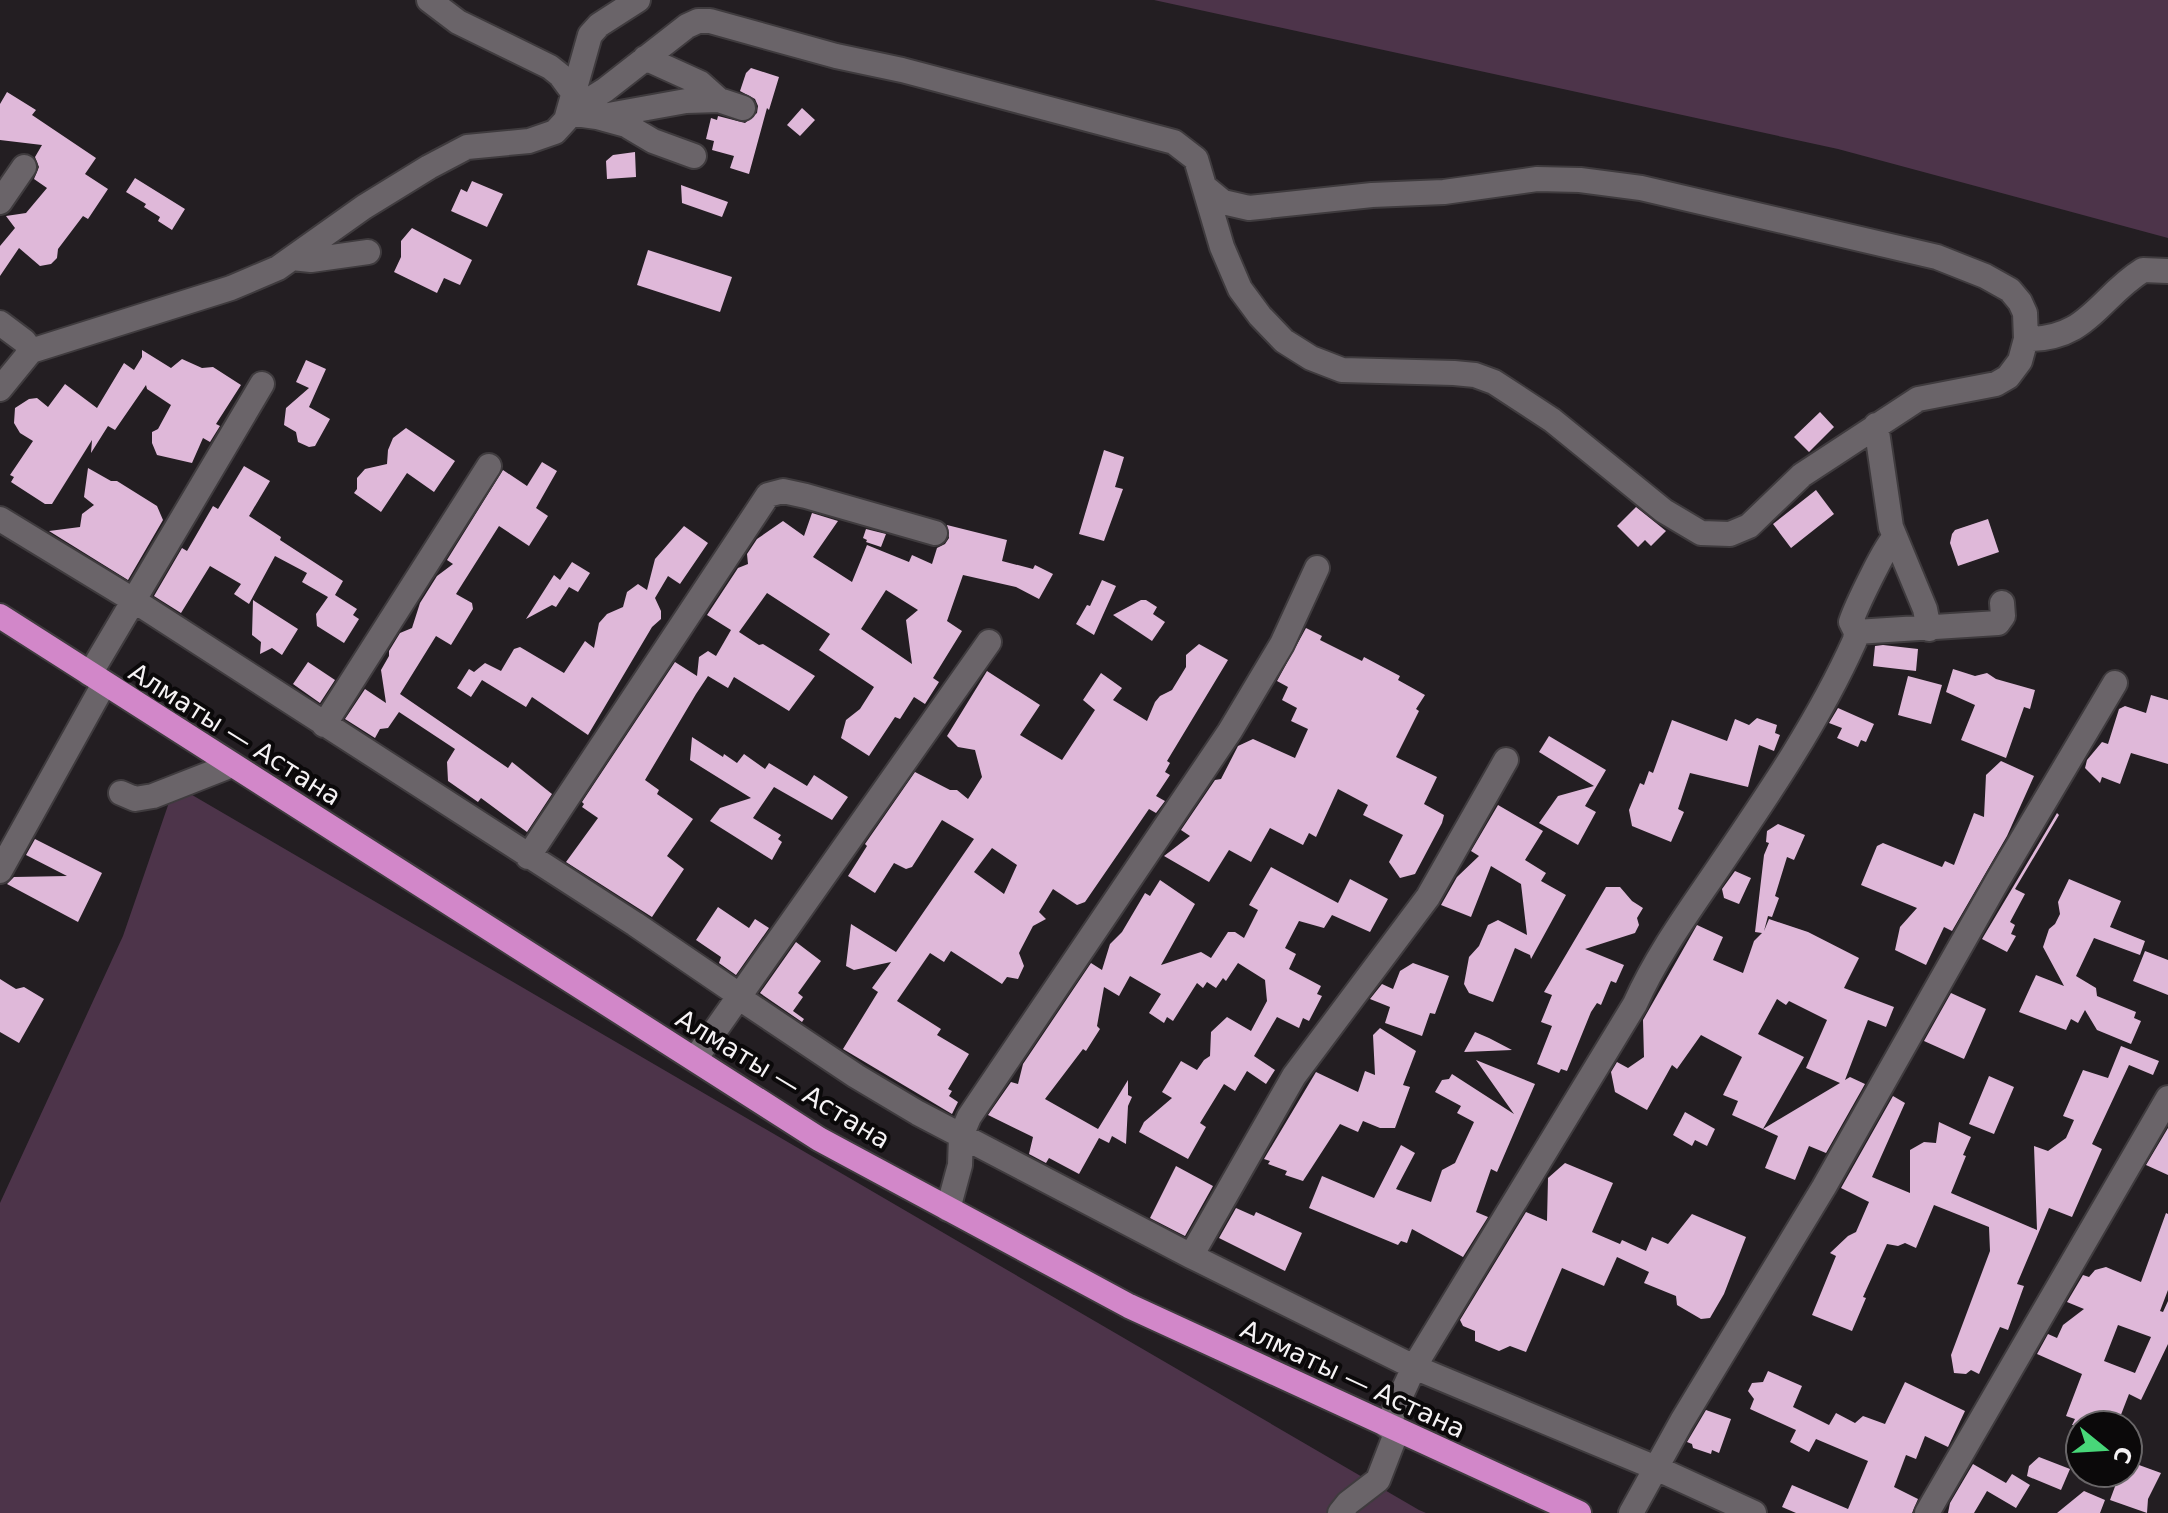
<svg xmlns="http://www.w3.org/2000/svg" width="2168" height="1513" font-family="'DejaVu Sans',sans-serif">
<rect width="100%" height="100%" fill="#231e22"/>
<path fill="#4d344a" d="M1154 0H2168V238L1838 149Z
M175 785 1419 1510 1426 1513H0V1203L123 936Z"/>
<path fill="#dfb8d9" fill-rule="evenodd" d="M751 68 779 77 769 110 767 108 749 174 730 168 734 156 712 150 714 141 706 139 711 118 717 120 718 116 745 123 757 113 758 106 755 99 740 91 746 73Z
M7 92 36 110 32 115 96 158 85 174 108 189 88 219 83 216 58 249 57 258 51 264 40 266 19 248 0 276V246L15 228 6 216 26 213 47 188 34 179 39 167 35 157 42 145 0 140V104Z
M802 108 815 120 800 136 787 125Z
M635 152 636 177 607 179 606 161 613 155Z
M135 178 185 209 172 230 158 221 160 217 144 207 146 204 126 192Z
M472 181 503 194 487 227 451 211 461 189 467 192Z
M681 185 728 202 722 217 682 203Z
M412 228 472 260 460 285 444 278 437 293 394 272 401 257V241Z
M648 250 732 277 720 312 637 285Z
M142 350 171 368 182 359 202 368 213 367 241 385 216 424 220 426 210 442 203 438 192 463 157 455 152 443V432L158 429 171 405 147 389 146 385 115 430 108 426 91 453 92 440 52 504H45L11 482 14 477 10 475 33 441 20 433 14 423 15 408 29 399 37 398 48 407 65 384 97 408 124 363 134 370 142 357Z
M306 360 326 369 309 407 330 419 315 446 309 447 298 442 296 432 284 425 286 408 309 388 296 382Z
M1820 412 1834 427 1809 452 1794 437Z
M406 428 455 461 434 492 407 473 381 512 354 493 357 489V478L365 469 387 464 388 450 393 438Z
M1104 450 1124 457 1115 487 1123 489 1104 541 1079 534Z
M542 462 557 471 536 508 548 516 529 546 499 526 456 594 472 603 473 609 451 645 436 636 400 694 508 768 512 762 552 794 527 832 481 798 478 802 448 781 447 762 455 749 399 712 388 728 380 729 375 738 345 719 365 689 386 703 381 670 389 656V651L400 633 412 628 420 603 437 576 453 564 447 560 503 470 527 486Z
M244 466 270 481 249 516 281 537 280 540 343 581 335 595 357 609 353 615 359 619 344 643 317 626 316 614 328 597 302 582 307 573 275 556 249 604 234 594 241 584 210 566 181 613 154 596 182 548 187 551 213 506 218 509Z
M88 468 111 481H117L157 506 163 520 128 580 49 531 80 527 82 514 94 505 84 497Z
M1816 490 1834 514 1791 548 1773 524Z
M1636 507 1666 531 1651 546 1645 540 1638 547 1617 526Z
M812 513 838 521 813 557 852 582 867 545 909 562 912 555 932 564 937 548 945 544 949 538 947 525 1007 540 1002 561 1033 569 1035 565 1053 574 1039 599 1016 587 963 575 947 621 962 631 933 678 939 682 925 704 914 697 900 719 895 717 869 756 841 738 846 720 860 709 874 687 819 650 830 634 767 593 739 632 759 645 763 644 815 676 789 711 734 677 728 688 708 676 696 694 645 780 659 790 657 794 693 819 667 856 684 869 652 917 566 862 598 818 582 807 584 804 582 802 675 662 697 676 699 657 708 651 716 656 731 630 707 615 738 568 748 564 747 554 757 539 783 521 804 536ZM886 590 918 610 906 620 912 664 861 629Z
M1988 519 1999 552 1958 566 1950 543 1952 534 1955 530Z
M684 526 708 543 680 584 668 576 655 598 661 611V619L652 627 588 735 532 697 526 707 482 680 471 697 457 688 469 669 474 672 485 663 501 671 514 649 520 647 564 673 585 641 594 648 599 623 607 614 623 607 627 592 638 584 647 590 655 559Z
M866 529 886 534 881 547 866 542 867 540 863 538Z
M572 562 590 573 578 592 569 587 556 607 552 605 526 619 554 575 560 580Z
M1102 580 1116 586 1094 635 1076 624 1087 605 1090 606Z
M253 600 298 629 282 655 272 648 260 654 261 642 252 635Z
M1141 600H1146L1157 607 1153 614 1165 622 1152 641 1113 615Z
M1306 628 1322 636 1320 640 1362 661 1364 657 1400 676 1398 680 1425 695 1416 709 1419 711 1396 757 1437 777 1424 804 1444 815 1442 823 1415 874 1400 878 1389 862 1403 835 1363 815 1368 805 1338 789 1316 837 1309 833 1303 845 1270 828 1251 862 1229 850 1209 882 1164 856 1190 836 1181 830 1215 780 1221 779 1238 746 1253 739 1295 758 1308 729 1291 721 1297 708 1282 700 1288 687 1277 681Z
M1199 644 1228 660 1167 761 1170 763 1165 772 1170 775 1156 796 1165 801 1156 813 1149 809 1085 902 1077 905 1053 889 1039 912 1046 919 1033 926 1021 949 1019 953 1024 966 1018 979 1007 977 1002 984 951 951 944 962 930 953 897 1001 941 1029 937 1035 969 1054 948 1089 952 1091 949 1096 958 1102 952 1114 843 1049 878 992 872 988 891 962 854 970 846 966 851 924 896 952 974 839 942 820 912 867 906 869 894 863 875 893 848 876 867 846 865 844 915 772 950 790H957L968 799 982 777 975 750 958 747 947 736 987 671 1040 705 1020 735 1062 760 1095 710 1083 700 1101 673 1122 688 1113 700 1147 721 1155 702 1160 696 1172 690 1186 667V655ZM992 848 1017 865 1004 894 974 872Z
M1883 645 1918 649 1916 671 1873 666 1875 646Z
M308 662 335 680 320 703 293 684Z
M1953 669 1975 676 1987 673 1996 679 2035 690 2030 709 2024 707 2006 758 1961 740 1975 705 1946 692Z
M1908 676 1942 685 1931 724 1898 715Z
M2151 695 2168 700V764L2131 753 2120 784 2102 777 2100 783 2085 768 2087 760 2102 742 2108 744 2119 709 2125 706 2146 713Z
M1838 708 1874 724 1866 742 1861 740 1858 747 1837 738 1842 728 1829 723Z
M1757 718 1777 725 1775 733 1780 735 1774 751 1759 745 1748 787 1690 773 1678 809 1684 812 1671 842 1632 826 1629 810 1640 783 1644 785 1649 771 1653 773 1672 720 1727 741 1735 719 1749 725Z
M1549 736 1606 770 1585 806 1596 812 1578 845 1539 823 1558 796 1594 786 1539 752Z
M692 737 723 757 724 754 737 763 744 754 765 769 769 763 807 786 814 775 848 797 832 820 774 787 753 818 781 835 778 839 782 842 772 860 710 821 720 808 751 798 690 760Z
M2001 761 2034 776 2007 836 1952 931 1944 927 1926 965 1895 950 1900 927 1917 908 1861 885 1877 846 1883 843 1942 867 1945 861 1954 865 1974 813 1984 817 1986 775Z
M1498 805 1543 831 1525 860 1546 873 1541 881 1566 895 1531 959 1530 955 1515 948 1493 1002 1469 993 1464 984 1469 957 1479 946 1488 925 1498 920 1527 935 1521 884 1491 866 1471 917 1441 905 1457 877 1479 856 1471 851Z
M2057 813 2059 815 2015 889 2025 894 2010 922 2015 925 2011 934 2016 936 2007 952 1982 939Z
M1778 824 1805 835 1794 860 1787 857 1775 896 1779 898 1772 917 1768 916 1764 931 1769 919 1808 932 1859 958 1844 988 1894 1007 1886 1027 1868 1020 1845 1080 1850 1077 1865 1084 1826 1153 1809 1146 1795 1180 1765 1168 1778 1136 1763 1129 1840 1083 1806 1068 1827 1020 1789 1001 1786 1005 1777 999 1758 1034 1804 1057 1763 1129 1732 1115 1738 1101 1723 1095 1742 1057 1701 1035 1677 1069 1672 1065 1647 1110 1615 1092 1611 1072 1617 1062 1628 1068 1644 1057 1643 1020 1697 925 1723 937 1713 960 1743 973 1754 941 1762 933 1755 932 1764 855 1769 843 1766 842 1767 831Z
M35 839 102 873 78 922 7 884 14 877 67 876 26 855Z
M1271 867 1338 903 1350 879 1388 899 1370 932 1332 915 1324 928 1299 921 1285 948 1296 954 1289 969 1321 986 1317 994 1322 996 1309 1021 1303 1018 1299 1028 1277 1017 1254 1056 1275 1070 1266 1084 1247 1071 1235 1091 1224 1084 1200 1123 1206 1127 1188 1159 1139 1132 1144 1122 1172 1098 1162 1092 1181 1061 1197 1070 1204 1060 1210 1056 1211 1032 1227 1017 1251 1031 1267 1001 1265 980 1238 963 1226 981 1223 978 1216 988 1207 982 1203 988 1197 983 1173 1021 1167 1017 1164 1023 1149 1013 1161 994 1130 976 1119 996 1104 987 1097 1026 1100 1029 1086 1051 1083 1049 1045 1099 1098 1129 1128 1080V1095L1132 1097 1128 1106 1126 1144 1112 1136 1109 1143 1099 1138 1079 1174 1049 1158 1046 1163 1029 1154 1033 1137 988 1115 1011 1082 1018 1084 1023 1064 1091 963 1102 970 1110 944 1122 932 1145 893 1150 896 1160 880 1195 904 1161 965 1201 952 1211 958 1228 932H1235L1244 938 1258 910 1249 905Z
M1735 871 1751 878 1739 904 1724 898 1722 889Z
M2069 879 2121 901 2110 927 2145 941 2140 955 2094 938 2076 976 2096 988 2097 996 2136 1012 2134 1018 2141 1021 2131 1044 2097 1030 2085 1010 2078 1023 2071 1019 2066 1030 2019 1012 2036 975 2064 986 2043 947 2049 929 2055 924 2060 914 2058 902Z
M1606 887H1620L1632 901 1643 908 1637 918 1639 925 1635 933 1585 949 1624 965 1616 983 1611 981 1601 1005 1597 1003 1591 1012 1567 1071 1561 1069 1559 1073 1537 1064 1552 1026 1541 1022 1552 995 1544 992Z
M718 907 749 928 755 919 769 928 736 975 719 963 721 957 696 940Z
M796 942 821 961 798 993 803 997 793 1011 804 1019 802 1022 760 993Z
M2145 951 2168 960V995L2133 981Z
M1413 963 1449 976 1435 1014 1430 1013 1422 1036 1385 1023 1390 1007 1370 999 1382 984 1393 989 1400 971Z
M0 979 16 989 24 987 44 999 19 1043 0 1032Z
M1951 993 1986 1009 1964 1059 1924 1041Z
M1380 1028 1416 1051 1403 1085 1410 1087 1395 1128H1380L1363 1121 1358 1132 1340 1124 1303 1181 1285 1175 1287 1171 1268 1164 1270 1161 1264 1159 1316 1072 1358 1092 1365 1071 1375 1075 1373 1035Z
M1475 1032 1489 1038 1512 1050 1464 1052Z
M2121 1046 2159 1061 2153 1075 2129 1065 2092 1144 2102 1149 2072 1217 2049 1208 2017 1284 2024 1286 2008 1330 2000 1327 1979 1374 1971 1370 1966 1374 1954 1373 1951 1355 1990 1251 1989 1227 1934 1205 1916 1248 1905 1243 1898 1246 1887 1244 1863 1297 1866 1298 1852 1331 1812 1315 1836 1256 1830 1253 1848 1236 1856 1232 1869 1202 1841 1188 1893 1096 1905 1103 1872 1177 1910 1193V1150L1924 1142 1936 1143 1939 1122 1971 1137 1963 1155 1966 1156 1951 1193 2037 1230 2034 1146 2048 1151 2066 1138 2074 1120 2063 1116 2083 1070 2108 1078Z
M1476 1060 1535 1084 1497 1172 1491 1169 1476 1212 1488 1217 1463 1257 1412 1229 1407 1243 1401 1241 1398 1245 1309 1208 1322 1176 1374 1198 1401 1145 1415 1153 1396 1189 1431 1202 1442 1170 1455 1163 1474 1122 1457 1113 1461 1106 1435 1092 1442 1080 1449 1079 1452 1074 1514 1114Z
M1989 1076 2014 1087 1994 1134 1969 1124Z
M1685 1112 1715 1129 1707 1146 1695 1140 1692 1146 1673 1135Z
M2168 1128V1175L2146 1165Z
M1565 1163 1613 1183 1592 1232 1620 1244 1622 1240 1646 1251 1652 1237 1668 1244 1692 1214 1746 1237 1724 1294 1710 1318 1701 1319 1677 1305 1676 1296 1644 1283 1649 1272 1617 1257 1604 1286 1562 1268 1526 1352 1510 1346 1499 1351 1475 1341V1331L1463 1326 1460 1320 1526 1212 1547 1221 1548 1178Z
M1176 1166 1213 1186 1185 1236 1150 1218Z
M1236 1208 1254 1216 1256 1212 1302 1233 1285 1271 1219 1238Z
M2166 1213 2168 1214V1290L2160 1311 2163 1312 2168 1301V1344L2141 1400 2129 1394 2117 1425H2072L2075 1419 2066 1416 2082 1374 2037 1354 2048 1334 2057 1338 2063 1325 2084 1309 2067 1302 2083 1275 2089 1277 2095 1270 2106 1267 2141 1282ZM2118 1325 2151 1337 2135 1373 2104 1361Z
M1768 1371 1802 1386 1793 1407 1829 1425 1836 1413 1855 1423 1863 1416 1885 1424 1905 1382 1965 1411 1948 1447 1925 1436 1916 1459 1906 1455 1894 1487 1918 1499 1912 1513H1796L1782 1507 1792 1485 1848 1509 1868 1461 1816 1439 1809 1452 1790 1442 1796 1430 1750 1409 1754 1399 1748 1391 1752 1383 1763 1382Z
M1706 1410 1731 1419 1719 1453 1712 1450 1711 1454 1693 1448 1692 1444 1687 1442Z
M2039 1457 2070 1469 2061 1490 2027 1476 2029 1466Z
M2128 1461 2161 1473 2148 1499 2147 1513 2110 1500 2120 1473H2128Z
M1973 1464 2006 1483 2012 1474 2030 1485 2016 1508 1987 1491 1974 1513H1948L1950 1503Z
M2084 1491 2105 1500 2100 1513H2057Z"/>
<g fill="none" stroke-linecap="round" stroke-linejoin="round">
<defs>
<path id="minor" d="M429 0 458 22 550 67 560 75 574 94
M645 58 700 83 719 100 743 108
M568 113 605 90 687 26 698 21H710L836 56 902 70 1174 142 1196 159 1222 247 1240 289 1260 316 1284 341 1311 358 1342 370 1454 373 1475 375 1494 382 1552 420 1664 511 1701 533 1730 534 1749 526 1802 475 1918 399 1996 384 2008 377 2020 361 2026 339 2025 313 2020 302 2010 290 1985 276 1937 257 1641 188 1580 180 1537 179 1444 192 1372 195 1249 208 1223 202 1206 188
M568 113 597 117 626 125 653 141 694 156
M603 116 686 101 719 100
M0 202 24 167
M292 258 311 260 368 252
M0 323 24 341 31 351
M2026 339C2088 340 2098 298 2143 270L2168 271
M0 389 31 351 231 288 278 268 364 207 429 167 467 147 529 141 555 132 566 120 590 35 599 25 638 0
M1876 425 1891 527 1925 609 1929 629
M0 519 133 600 635 924 739 995 747 1003 856 1076 918 1113 1191 1256 1414 1367 1656 1468 1754 1513
M1856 632 1998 623 2003 616 2002 603
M90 674 262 384
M324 725 489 466
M121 793 135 799 153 796 232 765
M528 857 768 495 783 491 806 496 935 533
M0 871 104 684
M695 1059 989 642
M948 1209 960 1165 961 1136 969 1117 1230 731 1282 644 1317 568
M1191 1256 1294 1076 1428 897 1506 760
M1387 1426 1414 1367 1635 1004C1658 953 1690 910 1721 864 1770 792 1819 720 1855 640L1856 632 1851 622C1855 609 1886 544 1895 537
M1340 1513 1348 1503 1378 1480 1397 1431
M1631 1513 1682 1421 1824 1187 1998 880 2115 683
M1927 1513 2168 1098"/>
<path id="highway" d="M0 616 819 1139 1129 1306 1579 1513"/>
</defs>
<use href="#minor" stroke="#3f3b3e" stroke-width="28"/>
<use href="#highway" stroke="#3f3b3e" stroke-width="28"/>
<use href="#minor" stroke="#6a6469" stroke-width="24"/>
<use href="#highway" stroke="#d287c9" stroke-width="24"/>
</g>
<g text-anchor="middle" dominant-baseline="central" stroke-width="8" stroke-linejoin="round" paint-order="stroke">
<g font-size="26" fill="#f5f2f4" stroke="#0b090a">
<text transform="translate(235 734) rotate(32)">Алматы — Астана</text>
<text transform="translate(783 1079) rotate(31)">Алматы — Астана</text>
<text transform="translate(1353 1379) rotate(25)">Алматы — Астана</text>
</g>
</g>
<g transform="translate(2104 1449) rotate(108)"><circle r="38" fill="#0b090a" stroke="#696668" stroke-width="2"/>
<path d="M0-6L14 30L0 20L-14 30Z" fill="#48d779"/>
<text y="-12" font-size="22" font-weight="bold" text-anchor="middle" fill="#f5f2f4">С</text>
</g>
</svg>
